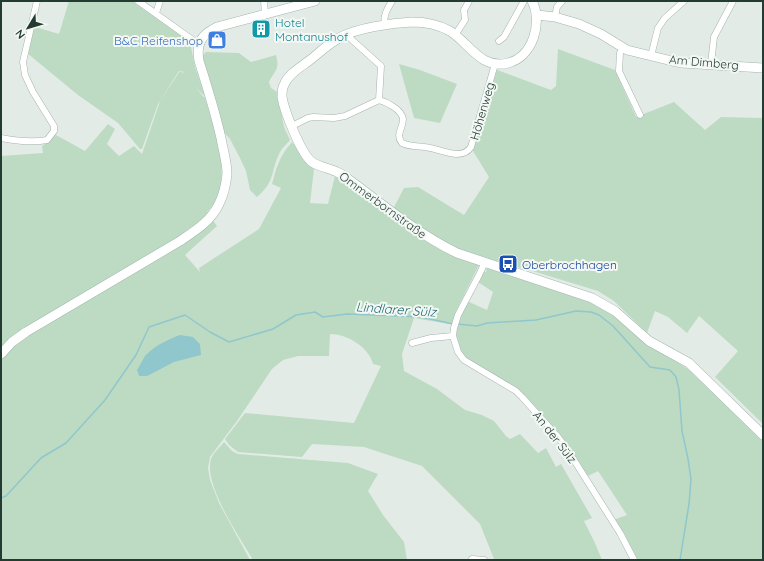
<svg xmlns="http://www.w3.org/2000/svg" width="764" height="561" font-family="Quicksand,sans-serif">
<rect width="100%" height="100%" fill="#e3ebe7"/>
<path fill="#bddbc3" d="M69 1H133L173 28 190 42 195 67 205 96 200 92 182 71H179L158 104 142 149H140L118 123 78 95 27 53 32 26 59 34Z
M558 49 615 70 636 117 674 102 705 130 721 117 763 118V424L715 377 738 351 699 316 687 333 668 317 655 311 647 333 614 301 598 291 526 269 483 259 458 250 392 211 404 188 418 187 464 215 489 177 473 151 497 70 551 90 556 86Z
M206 52 239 53 251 62 276 55C280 70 275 70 269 82L271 88 277 92 284 127 290 140C287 144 282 148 280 152 270 172 276 181 257 197L250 190 246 171 240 158 230 139 221 129 202 56Z
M399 64 420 70 457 84 440 123 414 118Z
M180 71C189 75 197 91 205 98 215 132 236 183 207 212L217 226 185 255 200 272 199 268 259 229 281 188 272 184C276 168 280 155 292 142L305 160 314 169 310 203 328 204 335 176 425 239 479 265 455 313H460L467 301 487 310 493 292 478 282 484 272H486L487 266 606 308 669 357 697 375 763 440V560H636L613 520 627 515 598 471 586 477 518 390 469 362 461 351 456 335 455 325 414 318 402 354 404 371 437 389 465 410 482 415 494 421 506 436 510 439 520 434 538 453 546 448 556 467 561 464 592 518 584 521 595 543 602 560 494 559 480 524 422 466 364 447 312 444 302 457 238 452 229 445 225 439 245 413 354 423 381 366 373 364C369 347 347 334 330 334L329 356H298L283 360 272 369 237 421 210 457 208 468 210 480 219 503 250 560H1V156L43 153 42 146 56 135 85 151 108 124 115 129 107 144 119 156 134 146 142 154 160 101Z
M224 442 232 451 238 454 348 463 378 474 368 491 383 515 404 542 407 560H253C240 538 203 484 211 459 213 453 220 447 224 442Z"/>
<path fill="#8fc7cc" d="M180 335 193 337 200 344 201 355 174 362 147 376H139L137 370C140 366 144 356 147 354 156 345 169 339 180 335Z"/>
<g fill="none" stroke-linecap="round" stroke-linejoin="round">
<path stroke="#8fc7cc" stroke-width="1.5" d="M457 324 477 326 487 323 536 320 576 311 591 312 599 315 613 326 650 367 670 370 676 377 679 390 682 431 688 459 691 479 689 504 680 560
M1 498 6 496 41 458 66 443 105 400 136 355 149 327 185 315 210 332 229 342 273 329 296 315 315 312 323 317 347 314 398 316 421 317 453 324"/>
<defs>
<path id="street" d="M138 1 194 41 199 43
M264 1 265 14
M156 13 160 1
M555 17 557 7 562 1
M385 25C383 15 387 10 392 1
M349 34 351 39 381 66 379 100
M455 35 465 20 464 10 469 1
M499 41 504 37 524 1
M623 48 620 53 619 71 640 115
M651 56 658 28 665 18 684 1
M711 64 714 37 733 1
M292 126 308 118 313 117 334 118 345 116 379 100C387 102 402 110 403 119 403 129 395 134 402 143 410 147 421 146 430 148 442 150 462 161 471 147L495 64
M1 138C17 141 32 143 47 140L54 131V126L33 92 25 75 23 62 37 1
M485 262 479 275 458 315 454 328 453 336 458 352 464 360 516 391 522 397 558 437 567 449 620 533 634 560
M412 343 431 338 453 336
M472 559 484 560"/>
<path id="secondary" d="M532 1C543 22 533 57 508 63 481 70 469 43 450 31 439 25 426 22 412 22 392 23 356 28 339 38 328 44 319 53 310 60 301 67 288 74 284 85 282 88 282 93 282 97 284 110 301 154 312 162 319 167 329 168 337 172 344 175 349 180 355 184 388 209 420 235 457 253L592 298 615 311 649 341 689 363 763 435
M537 15 555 17 579 24 601 34 627 50 668 60 682 63 763 68
M1 354 12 342 26 332 180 241C195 231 211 221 219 204 224 194 226 184 227 174 227 162 223 150 221 138 215 112 207 86 199 61 196 43 201 35 217 27L315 1"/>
</defs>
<use href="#street" stroke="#a6b3ad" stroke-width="7"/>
<use href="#secondary" stroke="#a2b6ae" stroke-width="10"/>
<use href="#street" stroke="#fff" stroke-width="6"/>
<use href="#secondary" stroke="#fff" stroke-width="9"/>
</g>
<defs>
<symbol id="building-square" viewBox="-11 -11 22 22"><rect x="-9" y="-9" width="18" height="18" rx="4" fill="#0f9aa8" stroke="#f3f8f5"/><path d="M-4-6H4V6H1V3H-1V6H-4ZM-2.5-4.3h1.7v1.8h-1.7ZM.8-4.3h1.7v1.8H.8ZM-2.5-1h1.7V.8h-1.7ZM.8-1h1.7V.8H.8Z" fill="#fff"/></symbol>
<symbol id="shop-square" viewBox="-11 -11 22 22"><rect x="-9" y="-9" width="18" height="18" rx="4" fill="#3f7fe0" stroke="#f3f8f5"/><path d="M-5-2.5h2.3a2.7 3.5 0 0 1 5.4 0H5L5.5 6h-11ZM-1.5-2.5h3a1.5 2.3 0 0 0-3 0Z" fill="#fff"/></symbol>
<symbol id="bus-square" viewBox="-11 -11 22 22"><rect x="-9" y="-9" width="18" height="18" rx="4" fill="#1a4fb4" stroke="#f3f8f5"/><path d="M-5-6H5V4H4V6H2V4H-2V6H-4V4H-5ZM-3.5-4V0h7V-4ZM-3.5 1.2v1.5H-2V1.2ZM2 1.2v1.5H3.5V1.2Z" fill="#fff"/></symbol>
</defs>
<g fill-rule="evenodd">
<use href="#building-square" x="250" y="18" width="22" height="22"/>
<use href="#shop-square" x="206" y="29" width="22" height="22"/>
<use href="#bus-square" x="497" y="253" width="22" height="22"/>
</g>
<g text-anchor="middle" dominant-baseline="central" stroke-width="4" stroke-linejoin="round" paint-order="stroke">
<g font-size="12" fill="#0d838f" stroke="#f3f8f5" text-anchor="start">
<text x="275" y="22">Hotel<tspan x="275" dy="14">Montanushof</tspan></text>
</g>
<g font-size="12" fill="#366cbe" stroke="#f3f8f5" text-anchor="end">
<text x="203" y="40">B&amp;C Reifenshop</text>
</g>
<g font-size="12" fill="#243b33" stroke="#f3f8f5">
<text transform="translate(704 62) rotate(5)">Am Dimberg</text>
<text transform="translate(482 111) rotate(-74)">Höhenweg</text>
<text transform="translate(383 205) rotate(36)">Ommerbornstraße</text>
<text transform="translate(555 437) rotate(52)">An der Sülz</text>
</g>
<g font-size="12" fill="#164399" stroke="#f3f8f5" text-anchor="start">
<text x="522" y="264">Oberbrochhagen</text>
</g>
<g font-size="13" font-style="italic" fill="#236b72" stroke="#f3f8f5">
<text transform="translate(396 309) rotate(4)">Lindlarer Sülz</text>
</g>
</g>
<rect width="764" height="561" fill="none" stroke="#243b33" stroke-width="4"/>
<g transform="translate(28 28) rotate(232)" stroke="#f3f8f5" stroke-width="3" paint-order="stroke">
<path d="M0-3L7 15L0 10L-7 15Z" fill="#243b33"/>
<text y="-6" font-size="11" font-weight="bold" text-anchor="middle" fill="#243b33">N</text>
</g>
</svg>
